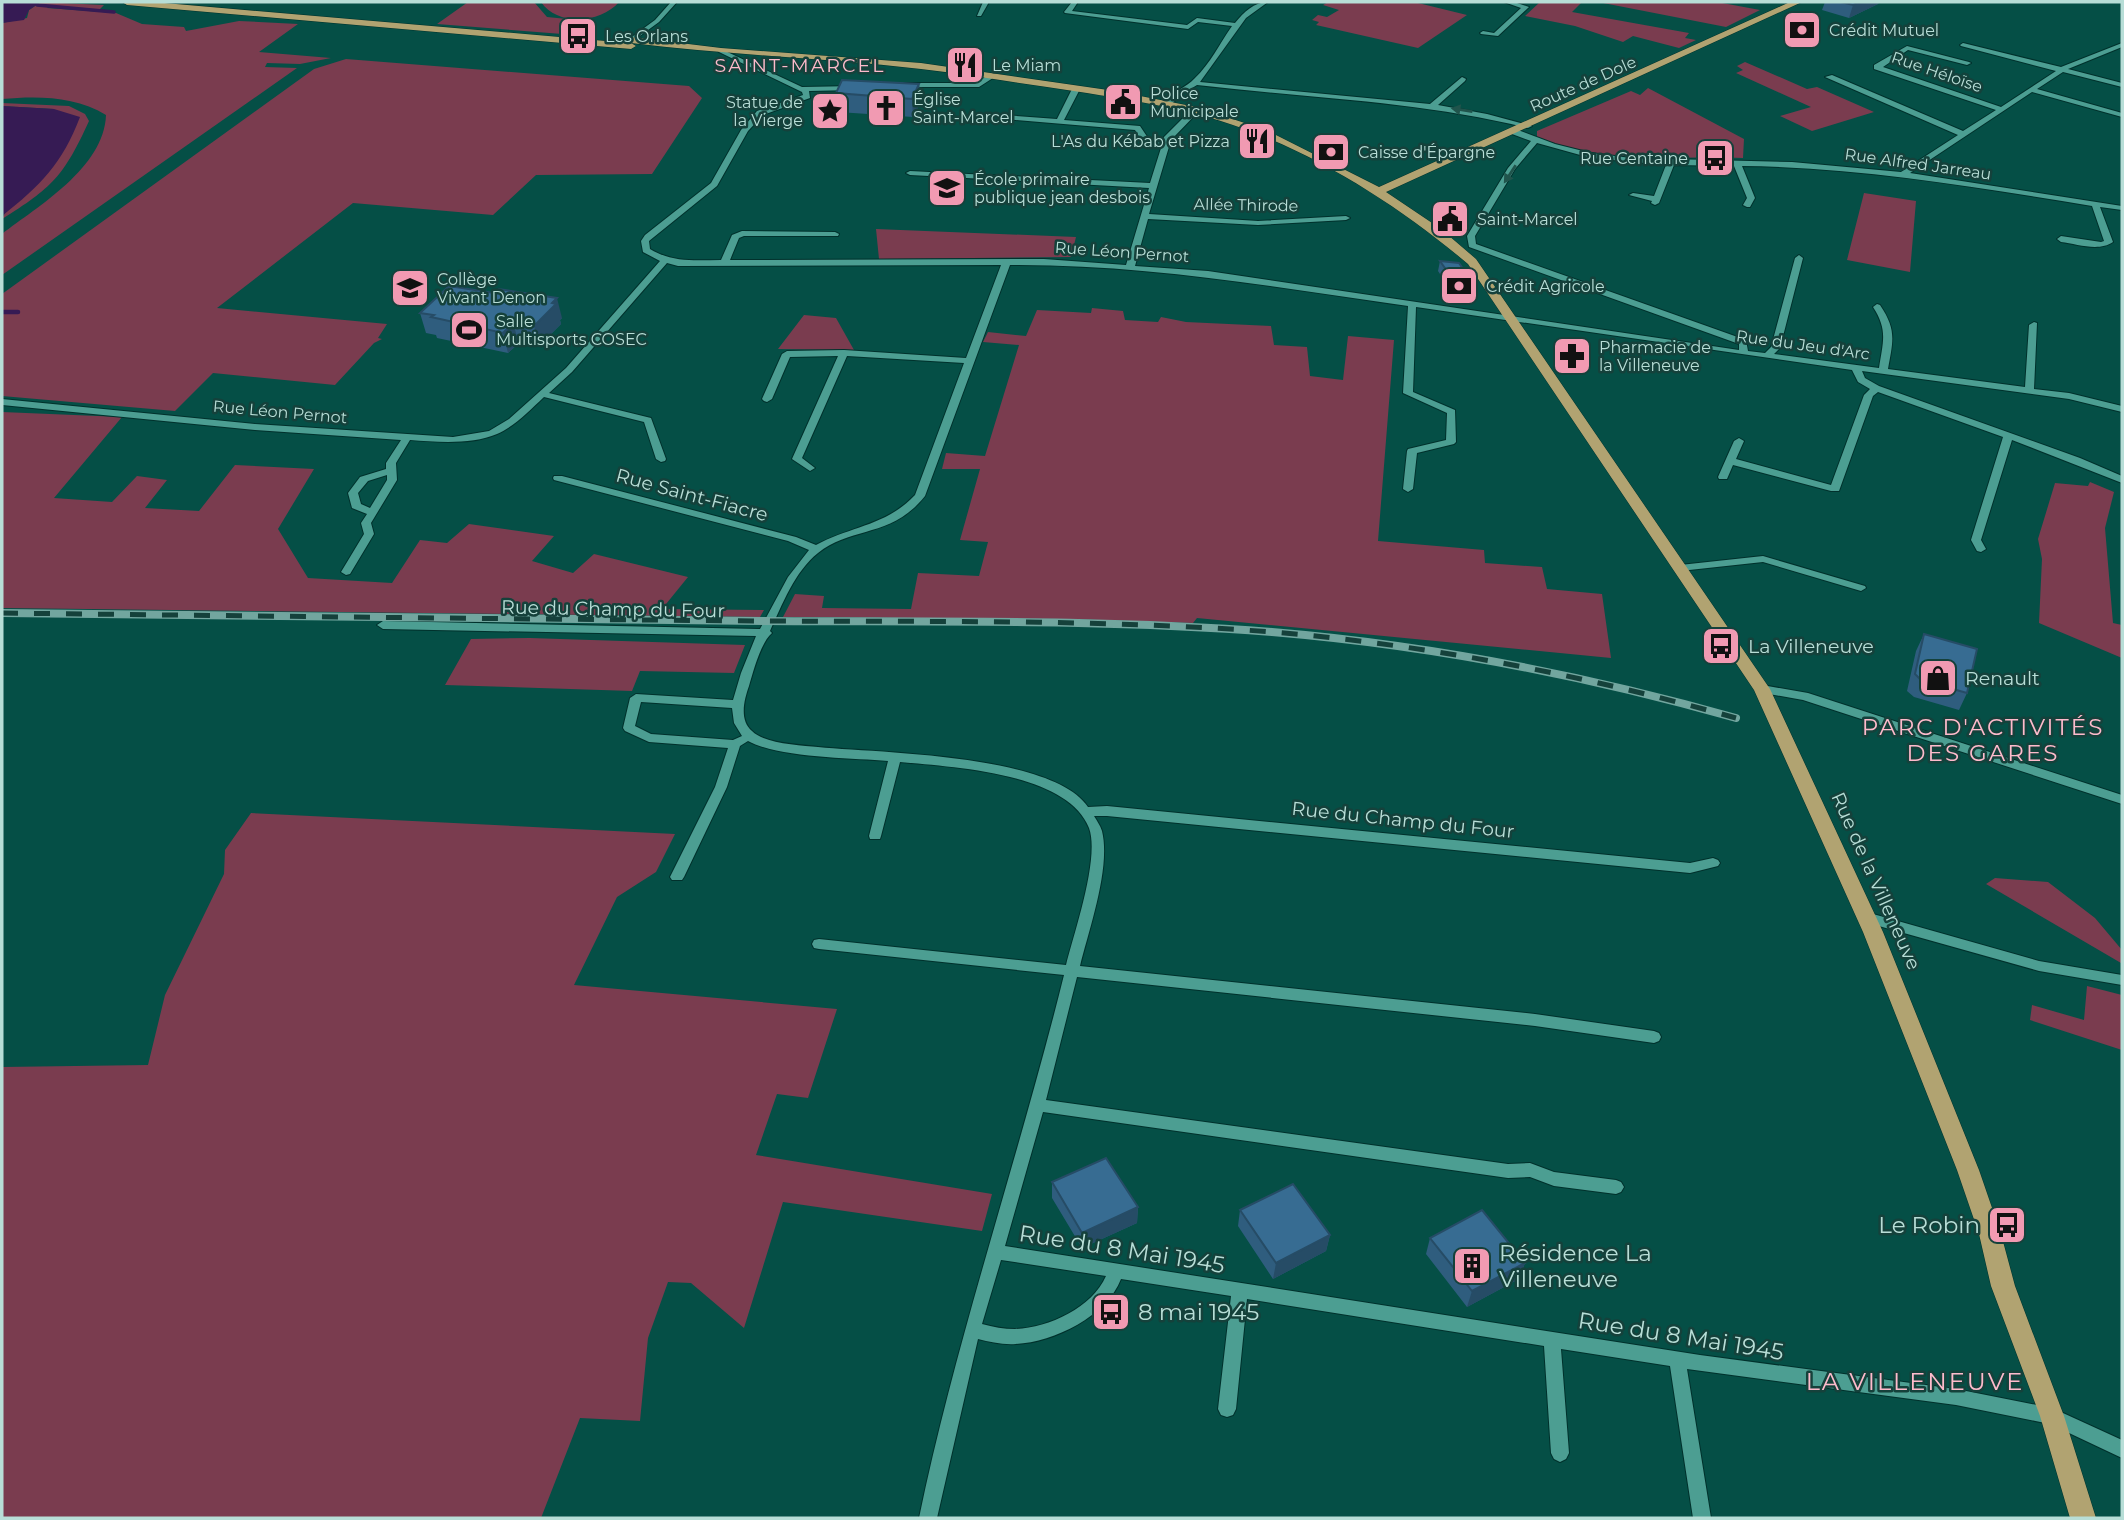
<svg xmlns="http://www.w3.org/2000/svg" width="2124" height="1520" font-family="Montserrat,sans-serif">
<rect width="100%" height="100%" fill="#054f46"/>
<path fill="#7a3c4f" d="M41 2 104 5 99 10 49 6 47 8 116 13 142 24 184 27 186 31 239 21 298 24 259 52 331 58 300 64 267 63 265 67 297 68 2 275V234C38 206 104 168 106 115 75 96 38 96 2 99V23L27 18 29 10Z
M468 2H534L547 17 587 21 575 35 437 24Z
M541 2H619C601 23 558 27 541 2Z
M1328 2H1414L1467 15 1418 48 1316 25 1319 22 1312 20 1318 15 1327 17 1339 10 1323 5Z
M1540 2H1582L1572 12 1689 33 1685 38 1696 40 1679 48 1633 36 1623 42 1575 26 1525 16Z
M1598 2H1717L1760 10 1726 27Z
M346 59 689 86 702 98 652 174 536 175 493 215 353 203 217 308 387 324 378 338 382 339 374 343 335 385 213 373 175 411 2 396V294L314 69Z
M1745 62 1807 89 1817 87 1874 112 1812 131 1780 116 1811 107 1736 73 1743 70 1737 66Z
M1648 88 1744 139 1743 158C1676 156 1601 164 1537 137V131L1631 91 1640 95Z
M2 103 69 106 85 114 89 121C64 176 52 188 2 219L54 109 2 106Z
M1864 193 1916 201 1910 272 1847 260Z
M876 229 1076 237 1071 257 879 259Z
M1092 308 1123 311 1125 320 1158 322 1161 317 1186 322 1271 326 1274 345 1307 347 1310 376 1343 380 1348 336 1394 340 1378 541 1484 550 1485 563 1542 567 1547 589 1602 594 1611 658 1197 618 1193 623 1068 619 783 617 795 594 824 596 822 608 911 609 918 573 979 576 988 542 960 540 980 469H942L946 453 985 456 1019 345 983 342 988 332 1026 336 1037 310 1091 313Z
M804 315 836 318 854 350 778 349Z
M2 412 122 417 54 498 112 502 137 476 167 480 145 508 199 511 235 465 314 469 278 529 308 578 392 583 420 540 447 543 469 524 554 536 532 561 573 573 594 554 688 577 662 609 764 610 760 617 2 608Z
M2090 482 2114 492 2105 528 2113 623 2122 625V658L2039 623 2042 559 2038 539 2055 483 2088 486Z
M530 638 745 645 734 673 640 671 632 691 445 685 471 639Z
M251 813 675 834 656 872 617 897 574 985 837 1009 808 1098 777 1094 756 1155 992 1194 982 1231 783 1202 744 1328 691 1283 668 1282 648 1338 640 1421 580 1418 541 1518H2V1067L148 1065 165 995 224 874 225 850Z
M1995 878 2048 882 2095 918 2122 950 2121 963 1986 884Z
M2087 986 2122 995V1050L2030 1020 2032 1005 2084 1020Z"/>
<path fill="#361b54" d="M2 2H41L29 10 24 20 2 23Z
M2 106 54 109 80 117C62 164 41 185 2 216Z"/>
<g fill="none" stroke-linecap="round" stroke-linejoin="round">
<path stroke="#361b54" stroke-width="3.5" d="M37 5 114 12"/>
<path stroke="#361b54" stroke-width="4.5" d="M2 312H18"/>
<defs>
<path id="minor" d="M671 2H677L659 22 633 41H629V39L655 20Z
M983 2H989L981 16H977Z
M1072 2H1078L1072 11 1187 25 1197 18 1235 23C1244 12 1254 2 1268 2L1246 18 1200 82 1430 104 1462 77 1466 79 1465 81 1438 105 1487 114 1532 126 1528 128C1419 101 1308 98 1197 85L1179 96 1171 105H1165L1164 103C1172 91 1186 88 1195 78 1210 64 1220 43 1232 26L1198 22 1188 29 1065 13 1064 12Z
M1504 2H1514L1529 7 1498 36 1481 34 1480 33 1483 31 1494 33 1521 8Z
M1963 43 2061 67 2122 43V47L2068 69 2122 83V87L2063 72 2037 89 2122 113V117L2032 92 1910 173 2122 206V210L2100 207 2113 242C2099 252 2077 244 2061 242L2057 239 2061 236 2101 242 2104 241 2092 206C1975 187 1860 167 1742 166L1755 198 1750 207H1747L1743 205 1747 198 1734 166 1674 165 1659 203 1655 205 1651 203 1652 201 1629 195 1633 193 1654 196 1666 165 1591 158 1537 143 1515 169 1475 236 1476 244 1746 340 1748 351 1765 353 1771 347 1795 258 1799 255 1803 258 1780 348 1774 354 1879 368C1883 342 1888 330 1873 307L1877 304 1880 305C1897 330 1893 341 1888 369L2025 387 2029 325 2034 322 2037 323 2034 389 2069 393 2122 406V412L2069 399 1862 371 1865 378 1879 386 2080 458 2122 476V483L2012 440 1981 540 1986 549 1981 552 1977 551 1971 540 2003 437 1878 392 1873 396 1839 491H1831L1733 465 1727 479H1719L1718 477 1734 441 1739 438 1744 441 1736 459 1831 485 1864 395 1870 389 1858 382 1852 370 1416 307 1413 392 1455 410 1456 442 1454 444 1417 453 1413 489 1408 492 1403 489 1407 451 1408 449 1446 440 1447 413 1403 393 1408 306C1276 287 1143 264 1010 265L925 496C892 538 852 526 818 553 795 571 782 605 770 631L772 633C761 642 753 672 749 686 744 700 739 720 752 731 765 744 800 745 818 747 879 753 1053 754 1088 807L1107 806 1690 863 1713 858 1718 860 1720 863 1718 866 1690 873 1107 816H1094C1097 821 1100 825 1102 831 1111 868 1089 929 1080 966L1535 1014 1654 1031 1659 1033 1661 1037 1659 1041 1654 1043 1535 1026 1077 977 1046 1100 1508 1164 1530 1163 1554 1172 1616 1180 1621 1182 1624 1187 1621 1192 1616 1194 1554 1186 1530 1177 1508 1178 1043 1112 1005 1246 1700 1355 1956 1389 2052 1408 2122 1440V1458L2050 1424 1956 1405 1687 1369 1711 1518H1693L1670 1366 1561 1349 1569 1453 1566 1459 1560 1462 1554 1459 1551 1453 1544 1346 1247 1299 1236 1409 1233 1415 1227 1417 1221 1415 1218 1409 1231 1296 1121 1279C1107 1316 1054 1342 1016 1344 1003 1345 990 1342 978 1339L937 1518H919C957 1335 1019 1157 1064 975L819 949 814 948 812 944 814 940 819 939 1066 965C1074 933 1100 858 1089 828 1067 772 951 767 900 762L881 836 880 839H870L869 836 888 761C851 758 779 758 748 741L740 746 727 787 684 877 682 880H672L670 877 715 787 728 748 649 742 625 731 623 728 630 698 636 694 733 700 741 673 756 636 383 629 377 625 383 621 760 629 788 577 809 550 788 541 554 480 553 478 554 476H562L796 537 816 545C851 526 886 526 915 495L964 363 847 356 802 458 815 468 810 471 792 459 838 356 790 357 772 399 767 402 764 401 762 399 782 354 787 351 844 350 966 358 1001 265 678 266 667 263 572 372 549 393 651 418 666 459 665 461 661 462 656 459 644 422 544 397C529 411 515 426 497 434 472 445 436 442 410 440L396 463 397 480 371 523 374 534 350 574 346 575 341 572 364 534 361 523 367 514 352 508 348 493 360 477 386 469V463L401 440 255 430 2 405V399L255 424 453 437 489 431 509 419 566 368 660 261 643 252 641 241 645 235 711 183 741 130 757 111 803 95 802 92 719 52 718 51 721 49 802 87 855 86 859 88 855 90 809 91 810 98 763 115 748 131 717 186 649 241 650 249C673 263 696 260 721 260L732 235 742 231 835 232 839 234 838 236H744L739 238 730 260 1044 259 1126 265 1149 188 910 175 906 173 910 171 1150 183 1161 148 1144 145 1135 130 1004 119 1000 117 1004 115 1057 119 1072 89 1076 87 1080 89 1064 120 1140 126 1150 141 1162 143 1164 137 1193 108 1200 110 1171 140 1149 214 1258 221 1346 216 1350 218 1346 220 1258 225 1148 219 1135 266 1208 271 1739 350V344L1469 247 1467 236 1508 168 1531 141 1512 134V130H1518L1555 144 1591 153 1631 158 1792 162 1901 172 1958 135 1825 77 1832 75 1963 131 1996 110 1874 69V65L1907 46 1969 62 1971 63 1967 65 1908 50 1883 67 2001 107 2056 71 1961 46 1960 45ZM387 475V480L370 508 361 504 358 493 368 481ZM641 702 732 708 734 723 742 736 733 740 651 734 635 726ZM1001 1260 1106 1276C1092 1308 1048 1328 1015 1329 1004 1329 993 1327 982 1324Z
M989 74 996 76 979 87H905L901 85 905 83H977Z
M1763 556 1865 586 1866 588 1861 591 1763 562 1680 571 1675 568 1680 565Z
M1762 685 1808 693 2122 795V804L1803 700 1758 692 1756 689 1758 686Z
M1866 912 2039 961 2122 975V985L2039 971 1861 921 1859 917 1861 913Z"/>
<path id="major" d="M122 2H153L617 42 631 37 721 48 921 63 1115 91 1196 107 1266 130 1379 187 1790 2H1802L1386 192 1441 229 1476 259 1770 689 1883 932 1979 1170 2001 1234 2015 1286 2064 1416 2096 1518H2070L2040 1416 1991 1286 1979 1234 1957 1170 1863 932 1754 690 1468 264C1405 211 1335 165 1258 134 1190 107 1118 98 1047 87 1005 81 963 74 921 69 825 58 728 55 631 43L636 46 631 49 127 5Z"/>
</defs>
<use href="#minor" stroke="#01312c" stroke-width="2"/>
<use href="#major" stroke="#01312c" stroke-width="1"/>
<use href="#minor" fill="#4c9e92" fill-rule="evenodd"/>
<use href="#major" fill="#b1a371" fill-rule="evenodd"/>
<defs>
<path id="rail" d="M2 613C256 616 510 619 764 621 933 622 1103 619 1272 632 1429 645 1584 675 1736 718"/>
</defs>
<use href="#rail" stroke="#72a69f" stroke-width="8"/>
<use href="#rail" stroke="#15413b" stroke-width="5" stroke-dasharray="16" stroke-linecap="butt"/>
</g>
<path fill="#2f5d7e" d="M1825 2H1879L1878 4 1849 18 1822 10Z
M919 84 921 102 913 117 838 112 836 93Z
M1440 261 1474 285 1472 296 1456 298 1438 271Z
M420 313 562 318 560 320 561 324 539 346 519 343 508 353 437 338 436 335 426 333Z
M1924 634 1967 693 1959 710 1914 697 1907 691 1916 651Z
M1052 1182 1138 1207 1137 1223 1082 1248 1052 1198Z
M1240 1210 1330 1235 1326 1251 1273 1279 1238 1226Z
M1430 1238 1525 1263 1519 1279 1467 1307 1426 1254Z"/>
<path fill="#264c66" d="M1860 2H1879L1878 4 1849 18 1853 5Z
M919 84 921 102 913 117 912 99Z
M1474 285 1472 296 1456 298 1458 287Z
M557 298 562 318 560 320 561 324 539 346 534 326Z
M513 323 519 343 508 353 503 333Z
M1138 1207 1137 1223 1082 1248V1233Z
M1330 1235 1326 1251 1273 1279 1276 1263Z
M1525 1263 1519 1279 1467 1307 1472 1291Z"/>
<path fill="#376c92" stroke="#264c66" stroke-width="2" d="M1841 2H1860L1853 5Z
M842 80 919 84 912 99 836 93Z
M1440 261 1459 263 1474 285 1458 287Z
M449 286 494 293 499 289 557 298 552 303 556 304 534 326 513 323 503 333 431 317 434 315 420 313Z
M1924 634 1977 649 1967 693 1921 680 1915 674Z
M1106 1158 1138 1207 1082 1233 1052 1182Z
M1293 1184 1330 1235 1276 1263 1240 1210Z
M1482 1210 1525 1263 1472 1291 1430 1238Z"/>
<defs><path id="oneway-solid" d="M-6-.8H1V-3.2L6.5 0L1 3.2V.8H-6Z" transform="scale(1.75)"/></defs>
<g fill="#20544c">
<use href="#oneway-solid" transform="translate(1462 110) rotate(-171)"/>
<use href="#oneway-solid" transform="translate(1510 174) rotate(123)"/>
</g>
<defs>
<symbol id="bank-square" viewBox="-11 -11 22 22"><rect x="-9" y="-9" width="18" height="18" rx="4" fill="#f19ab2" stroke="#15413b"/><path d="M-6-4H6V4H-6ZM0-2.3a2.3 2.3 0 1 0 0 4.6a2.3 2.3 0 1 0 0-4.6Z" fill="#111"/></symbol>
<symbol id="bus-square" viewBox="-11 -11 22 22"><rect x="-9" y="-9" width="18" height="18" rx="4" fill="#f19ab2" stroke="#15413b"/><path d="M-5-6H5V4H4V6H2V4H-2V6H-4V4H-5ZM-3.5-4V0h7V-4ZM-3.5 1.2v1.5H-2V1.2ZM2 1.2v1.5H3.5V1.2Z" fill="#111"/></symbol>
<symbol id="restaurant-square" viewBox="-11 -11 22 22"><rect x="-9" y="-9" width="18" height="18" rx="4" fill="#f19ab2" stroke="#15413b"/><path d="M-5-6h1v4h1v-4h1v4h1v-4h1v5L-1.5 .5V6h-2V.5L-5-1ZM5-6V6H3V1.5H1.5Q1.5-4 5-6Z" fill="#111"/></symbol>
<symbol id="civic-square" viewBox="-11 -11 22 22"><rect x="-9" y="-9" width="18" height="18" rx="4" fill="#f19ab2" stroke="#15413b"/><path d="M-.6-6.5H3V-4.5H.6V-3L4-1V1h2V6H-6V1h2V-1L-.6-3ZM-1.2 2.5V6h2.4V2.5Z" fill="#111"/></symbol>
<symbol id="church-square" viewBox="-11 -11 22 22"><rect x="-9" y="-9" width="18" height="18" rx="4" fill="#f19ab2" stroke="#15413b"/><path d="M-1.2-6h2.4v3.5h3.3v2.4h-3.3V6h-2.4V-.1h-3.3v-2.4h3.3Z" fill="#111"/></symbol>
<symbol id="sight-square" viewBox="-11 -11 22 22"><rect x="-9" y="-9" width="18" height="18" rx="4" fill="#f19ab2" stroke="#15413b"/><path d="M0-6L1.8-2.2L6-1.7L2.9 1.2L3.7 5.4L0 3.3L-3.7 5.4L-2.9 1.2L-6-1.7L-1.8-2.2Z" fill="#111"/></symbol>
<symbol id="school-square" viewBox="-11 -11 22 22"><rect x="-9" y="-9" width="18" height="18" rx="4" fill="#f19ab2" stroke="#15413b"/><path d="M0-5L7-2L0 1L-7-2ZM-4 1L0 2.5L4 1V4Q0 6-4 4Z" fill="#111"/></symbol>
<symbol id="stadium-square" viewBox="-11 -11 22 22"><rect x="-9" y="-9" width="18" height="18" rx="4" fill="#f19ab2" stroke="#15413b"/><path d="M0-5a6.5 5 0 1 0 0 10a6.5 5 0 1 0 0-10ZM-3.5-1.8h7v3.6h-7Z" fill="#111"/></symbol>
<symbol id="pharmacy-square" viewBox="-11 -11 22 22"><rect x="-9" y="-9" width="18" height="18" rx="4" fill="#f19ab2" stroke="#15413b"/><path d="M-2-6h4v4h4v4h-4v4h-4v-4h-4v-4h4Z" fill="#111"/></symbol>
<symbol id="shop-square" viewBox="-11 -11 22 22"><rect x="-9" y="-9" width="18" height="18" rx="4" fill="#f19ab2" stroke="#15413b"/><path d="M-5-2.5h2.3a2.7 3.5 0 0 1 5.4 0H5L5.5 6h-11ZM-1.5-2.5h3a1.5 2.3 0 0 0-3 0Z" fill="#111"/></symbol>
<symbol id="building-square" viewBox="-11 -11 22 22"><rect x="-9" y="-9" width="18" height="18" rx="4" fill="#f19ab2" stroke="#15413b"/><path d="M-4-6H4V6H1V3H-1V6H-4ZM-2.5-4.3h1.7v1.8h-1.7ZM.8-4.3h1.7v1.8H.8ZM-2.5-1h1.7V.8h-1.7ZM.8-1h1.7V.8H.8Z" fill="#111"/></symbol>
</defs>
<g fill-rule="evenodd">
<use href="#bank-square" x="1780" y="8" width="44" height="44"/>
<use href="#bus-square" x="556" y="14" width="44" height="44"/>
<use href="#restaurant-square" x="943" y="43" width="44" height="44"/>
<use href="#civic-square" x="1101" y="80" width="44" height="44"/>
<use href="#church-square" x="864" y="86" width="44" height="44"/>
<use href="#sight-square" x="808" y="89" width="44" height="44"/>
<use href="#restaurant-square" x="1235" y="119" width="44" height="44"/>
<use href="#bank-square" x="1309" y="130" width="44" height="44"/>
<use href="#bus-square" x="1693" y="136" width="44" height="44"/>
<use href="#school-square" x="925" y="166" width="44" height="44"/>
<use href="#civic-square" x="1428" y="197" width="44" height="44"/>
<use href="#bank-square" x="1437" y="264" width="44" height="44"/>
<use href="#school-square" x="388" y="266" width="44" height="44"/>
<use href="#stadium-square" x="447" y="308" width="44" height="44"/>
<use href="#pharmacy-square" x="1550" y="334" width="44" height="44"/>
<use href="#bus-square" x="1699" y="624" width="44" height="44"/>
<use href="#shop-square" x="1916" y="656" width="44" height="44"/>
<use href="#bus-square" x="1985" y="1203" width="44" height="44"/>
<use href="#building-square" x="1450" y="1244" width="44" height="44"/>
<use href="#bus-square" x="1089" y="1290" width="44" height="44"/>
</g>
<g text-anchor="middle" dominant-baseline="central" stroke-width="5" stroke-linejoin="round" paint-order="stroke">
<g font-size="16" fill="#b8ded7" stroke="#15413b" text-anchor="start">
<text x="1829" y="30">Crédit Mutuel</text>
<text x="605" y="36">Les Orlans</text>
<text x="992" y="65">Le Miam</text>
<text x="1150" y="93">Police<tspan x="1150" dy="18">Municipale</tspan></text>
<text x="913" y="99">Église<tspan x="913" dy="18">Saint-Marcel</tspan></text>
<text x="803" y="102" text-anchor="end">Statue de<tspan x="803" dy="18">la Vierge</tspan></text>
<text x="1230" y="141" text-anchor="end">L'As du Kébab et Pizza</text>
<text x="1358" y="152">Caisse d'Épargne</text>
<text x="1688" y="158" text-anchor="end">Rue Centaine</text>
<text x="974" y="179">École primaire<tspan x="974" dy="18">publique jean desbois</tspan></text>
<text x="1477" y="219">Saint-Marcel</text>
<text x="437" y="279">Collège<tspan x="437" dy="18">Vivant Denon</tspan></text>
<text x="1486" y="286">Crédit Agricole</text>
<text x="496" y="321">Salle<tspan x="496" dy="18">Multisports COSEC</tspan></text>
<text x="1599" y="347">Pharmacie de<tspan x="1599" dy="18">la Villeneuve</tspan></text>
</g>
<g font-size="16" fill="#b8ded7" stroke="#15413b">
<text transform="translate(1937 72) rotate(19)">Rue Héloïse</text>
<text transform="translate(1583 84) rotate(-24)">Route de Dole</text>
<text transform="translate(1918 164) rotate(8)">Rue Alfred Jarreau</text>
<text transform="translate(1246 205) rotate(1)">Allée Thirode</text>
<text transform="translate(1122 252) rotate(4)">Rue Léon Pernot</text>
<text transform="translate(1803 345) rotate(8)">Rue du Jeu d'Arc</text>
<text transform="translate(280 412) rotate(5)">Rue Léon Pernot</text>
</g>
<g font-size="19" letter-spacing="2" fill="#febbcc" stroke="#15413b">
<text x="800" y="65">SAINT-MARCEL</text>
</g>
<g font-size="19" fill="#b8ded7" stroke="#15413b">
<text transform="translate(692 495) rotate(15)">Rue Saint-Fiacre</text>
<text transform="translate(613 609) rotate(1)">Rue du Champ du Four</text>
<text transform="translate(1403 820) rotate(6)">Rue du Champ du Four</text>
<text transform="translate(1876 881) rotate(66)">Rue de la Villeneuve</text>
</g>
<g font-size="19" fill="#b8ded7" stroke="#15413b" text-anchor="start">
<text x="1748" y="646">La Villeneuve</text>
<text x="1965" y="678">Renault</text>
</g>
<g font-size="23" letter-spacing="2" fill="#febbcc" stroke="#15413b">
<text x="1983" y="727">PARC D'ACTIVITÉS<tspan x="1983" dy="26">DES GARES</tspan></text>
</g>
<g font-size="23" fill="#b8ded7" stroke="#15413b" text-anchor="start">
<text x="1980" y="1225" text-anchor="end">Le Robin</text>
<text x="1499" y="1253">Résidence La<tspan x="1499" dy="26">Villeneuve</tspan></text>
<text x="1138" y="1312">8 mai 1945</text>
</g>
<g font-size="23" fill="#b8ded7" stroke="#15413b">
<text transform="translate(1122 1249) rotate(9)">Rue du 8 Mai 1945</text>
<text transform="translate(1681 1336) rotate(9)">Rue du 8 Mai 1945</text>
</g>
<g font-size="24" letter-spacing="2" fill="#febbcc" stroke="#15413b">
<text x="1915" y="1381">LA VILLENEUVE</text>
</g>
</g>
<rect width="2124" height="1520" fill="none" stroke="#b8ded7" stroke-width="7"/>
</svg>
